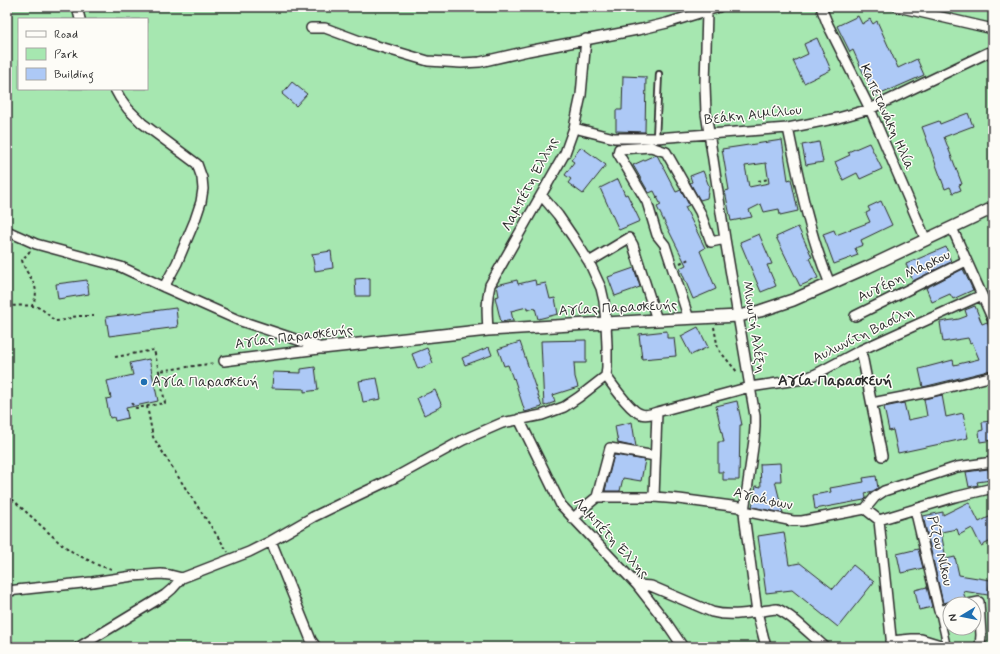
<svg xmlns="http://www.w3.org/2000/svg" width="1000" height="654" font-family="Mynerve,sans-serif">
<rect width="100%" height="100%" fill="#edf2f7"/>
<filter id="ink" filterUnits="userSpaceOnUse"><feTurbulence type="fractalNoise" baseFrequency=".025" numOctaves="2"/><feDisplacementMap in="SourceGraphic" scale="8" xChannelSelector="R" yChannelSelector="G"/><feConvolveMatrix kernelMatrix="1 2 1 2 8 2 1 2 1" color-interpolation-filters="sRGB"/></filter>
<g filter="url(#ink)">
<path fill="#a6e7b0" stroke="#68896e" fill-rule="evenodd" d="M7 7H993V647H7ZM19 19H147V89H19ZM950 604H974V628H950Z"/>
<path fill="#adc9f6" stroke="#2b2b2b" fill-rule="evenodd" d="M858 16 862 24 870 19 873 24 877 21 898 68 917 59 924 75 874 97 853 50 850 52 837 26Z
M817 38 831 70 804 83 793 61 808 54 804 44Z
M623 76 646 77 645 132 616 131V110H622Z
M292 82 307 94 296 106 282 94Z
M968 113 973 126 944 137 962 184 959 185 961 190 953 193 950 187 945 189 922 127 939 121 940 124Z
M782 140 788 180 791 179 798 211 780 215 779 209 764 212 761 204 749 210 752 217 731 221 725 191 729 190 722 149ZM766 163 769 183 749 187 745 166Z
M819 142 823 162 806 165 802 145Z
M869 143 882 169 860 179 857 173 843 180 835 162 850 155 848 152Z
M581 147 606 165 583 194 568 183 571 179 565 175 574 162 571 160Z
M655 155H657L676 192 681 190 689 205 685 207 705 248 700 251 716 289 693 299 680 268 686 265 657 207 661 205 654 191 649 193 633 165Z
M703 171 709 186 707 198 700 200 690 183 692 182 690 176Z
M618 179 625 195 627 194 640 221 619 230 600 188Z
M881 201 892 225 861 240 863 245 855 248 858 255 834 264 823 234 834 230 836 235 870 222 866 213 870 211 868 207Z
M798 227 812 257 809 258 818 278 800 286 776 237Z
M759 234 772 264 767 265 776 286 761 292 740 242Z
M946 247 951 262 913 281 906 264Z
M331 251 333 268 315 271 312 254Z
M634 268 640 287 615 296 608 277Z
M963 269 973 290 953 299 950 294 932 302 926 288Z
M370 278V296H356L355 279Z
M87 280 89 294 58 299 56 284Z
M517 280 518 284 535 280 536 285 546 283 550 299 555 298 558 314 538 319 535 308 527 310V307L511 311 513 320 501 322 495 297 499 296 497 285Z
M975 306 982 324 987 322 993 338V369L984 372 923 387 919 369 953 360 954 365 979 359 972 342 970 343 968 338 943 342 940 322 959 319 967 316 965 310Z
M176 308 178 327 109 336 106 317Z
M698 327 708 347 691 355 681 336Z
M667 331V338H674L676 356 642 359 639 334Z
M586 340V363H574L575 377 578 387 553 395 555 402 544 406 541 341Z
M520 342 542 407 525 412 514 378 513 379 508 365 504 366 498 349Z
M489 347 492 355 465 365 462 358Z
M427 348 433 363 418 369 412 354Z
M149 359 158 401 126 408 128 418 115 421 114 417 110 418 106 399 111 398 107 381 133 375 130 363Z
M315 367 318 390 304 392V389L272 388 273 372 301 373V369Z
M377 378 381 399 363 402 359 381Z
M435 390 442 406 424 415 417 398Z
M942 395 946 417 963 413 968 438 898 453 893 430 889 431 884 407 904 403 908 420 927 416 924 399Z
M737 401 742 425H740L739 480H723V472H718V442H724L716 406Z
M993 421V440L980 442 979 431 983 430 982 422Z
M632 422 636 447 618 443 615 426Z
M614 455 645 460 641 481 623 478 620 491H605Z
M780 463 781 481H775L783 513 752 507 756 486 761 487 760 464Z
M988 469 991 480 977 482 978 485 969 487 966 472Z
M876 476 878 488 873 491 865 493 866 498 864 500 815 509 813 495 831 492 830 488 864 482 863 478Z
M969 502 979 522 993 515V540L981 546 972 528 959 535 957 529 941 532 946 559 955 557 959 575 990 580 988 595 963 591 965 598 943 603 923 516 943 512V515Z
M784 532 789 565 800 563 833 589 853 565 874 582 838 627 792 590 766 593 758 536Z
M918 549 923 568 901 573 897 554Z
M927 587 932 607 919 610 915 590Z"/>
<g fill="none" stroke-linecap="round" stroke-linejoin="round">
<defs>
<path id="service" d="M656 138 659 74"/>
<path id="pedestrian" d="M939 611 947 647"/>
<path id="minor" d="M77 7 80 19
M823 7 822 10 828 25 870 109 926 240
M898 7 993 29
M707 11 705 85 706 113 725 239 755 416V427L754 440 744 511 745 522 757 612 766 647
M311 28H325L360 41 428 61 461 63 480 62 528 51 642 29 667 23 719 7
M115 89 120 98 128 109 142 123 197 164 202 178 203 189 201 202 195 220 177 263 164 287
M574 128 614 138H656L788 128 838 118 870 109 987 53 993 51
M788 128C799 181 809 234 830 284
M952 228 993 320
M7 231 36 244 121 267 164 287 238 320 322 348
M589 262 629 238 633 245 657 320
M855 316 966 261
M689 319 665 245 657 235 647 202 618 153 619 149 651 147 666 152 700 212 711 242 725 239
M488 330C487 313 486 302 490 285L565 153 574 128 581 95 586 39
M861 350 882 456
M224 361 319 349
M606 376C612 384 631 412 641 414 646 416 652 414 657 412L750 387 804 379 816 374 861 350 982 295
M872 403 934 391 993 376
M519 419 561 505 637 585 666 622 683 647
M597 497 610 448 655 456
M654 497 657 412
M865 509 875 497 884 491 957 467 993 462
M915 509 939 611 950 608
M573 519 586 506 597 497H654L679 499 739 507 744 511 793 521H802L865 509 879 520 955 497 993 488
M879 520 892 647
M271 541 311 640 316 647
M637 585 651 586 712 612C734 618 756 611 777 609 791 614 813 637 825 647
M7 591 92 582 133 576 161 574 170 575 182 578
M969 604 979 602 981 635 980 647
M891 641 912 639H921L947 647
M79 647 165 595 172 589 182 578 249 552 271 541 313 517 354 497 394 478 463 440 502 423 542 415 564 407 579 397 606 376 607 367V346L606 323 604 301 601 288 589 262 573 237 558 215 542 196"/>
<path id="tertiary" d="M322 348 488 330 657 320 739 316 760 311 793 300 868 267 993 208"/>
</defs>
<use href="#service" stroke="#2b2b2b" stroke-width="8"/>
<use href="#pedestrian" stroke="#2b2b2b" stroke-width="9"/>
<use href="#minor" stroke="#2b2b2b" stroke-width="12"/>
<use href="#tertiary" stroke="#2b2b2b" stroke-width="14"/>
<path stroke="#2b2b2b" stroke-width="2" stroke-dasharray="3 3" stroke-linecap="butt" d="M758 181 769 179
M656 198 661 195
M30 251 22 260C23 265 25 268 27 272 36 285 39 292 32 306
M680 263 689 259
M7 306C17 306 30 304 40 308 45 311 50 317 55 321L66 320 72 317 79 316H94
M714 327 718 349 738 373
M115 357 154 350 159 371
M131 403 136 408 165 403 159 371 215 363
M147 406 153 437 186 489 228 552
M7 496 11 498 60 543 74 553 100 566 112 569"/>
<use href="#service" stroke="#fdfcf7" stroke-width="4.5"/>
<use href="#pedestrian" stroke="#fdfcf7" stroke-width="6"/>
<use href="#minor" stroke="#fdfcf7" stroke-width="9"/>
<use href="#tertiary" stroke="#fdfcf7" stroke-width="11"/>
</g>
</g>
<circle fill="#1f6fb2" stroke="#fdfcf7" stroke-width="1.5" cx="144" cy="382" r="4"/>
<g text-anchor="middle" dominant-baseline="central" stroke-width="3" stroke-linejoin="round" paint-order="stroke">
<g font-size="14" fill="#2b2b2b" stroke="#fdfcf7">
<text transform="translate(753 115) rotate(-6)">Βεάκη Αιμίλιου</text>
<text transform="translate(887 117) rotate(66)">Καπετανάκη Ηλία</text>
<text transform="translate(530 184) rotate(-62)">Λαμπέτη Έλλης</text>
<text transform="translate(904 276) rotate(-26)">Αυγέρη Μάρκου</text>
<text transform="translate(618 308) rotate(-3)">Αγίας Παρασκευής</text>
<text transform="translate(754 327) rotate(81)">Μινωτή Αλέξη</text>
<text transform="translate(863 335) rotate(-26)">Αυλωνίτη Βασίλη</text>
<text transform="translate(294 337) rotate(-7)">Αγίας Παρασκευής</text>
<text transform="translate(763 499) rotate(13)">Αγράφων</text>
<text transform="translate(611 538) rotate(47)">Λαμπέτη Έλλης</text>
<text transform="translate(940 551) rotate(77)">Ρίζου Νίκου</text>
</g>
<g font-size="14" fill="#2b2b2b" stroke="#fdfcf7" text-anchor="start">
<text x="152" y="382">Αγία Παρασκευή</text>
</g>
<g font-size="15" font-weight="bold" fill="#2b2b2b" stroke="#fdfcf7">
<text x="835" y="381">Αγία Παρασκευή</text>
</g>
</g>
<rect width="1000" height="654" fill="none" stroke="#fdfcf7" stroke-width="24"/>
<rect x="12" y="12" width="976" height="630" fill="none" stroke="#2b2b2b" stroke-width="1.5" filter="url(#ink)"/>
<rect x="18" y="18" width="130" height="72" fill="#fdfcf7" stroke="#a9a8a5"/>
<rect x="26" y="31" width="20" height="6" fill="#fdfcf7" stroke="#a9a8a5"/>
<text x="54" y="38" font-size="12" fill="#2b2b2b">Road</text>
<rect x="26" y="48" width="20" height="12" fill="#a6e7b0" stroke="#a9a8a5"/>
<text x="54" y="58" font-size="12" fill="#2b2b2b">Park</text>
<rect x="26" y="68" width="20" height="12" fill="#adc9f6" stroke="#a9a8a5"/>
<text x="54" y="78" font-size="12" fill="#2b2b2b">Building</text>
<g transform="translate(962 616) rotate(260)"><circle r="19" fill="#fdfcf7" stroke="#a9a8a5"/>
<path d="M0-3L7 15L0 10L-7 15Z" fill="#1f6fb2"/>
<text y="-6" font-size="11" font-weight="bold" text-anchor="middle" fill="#2b2b2b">N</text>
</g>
</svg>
